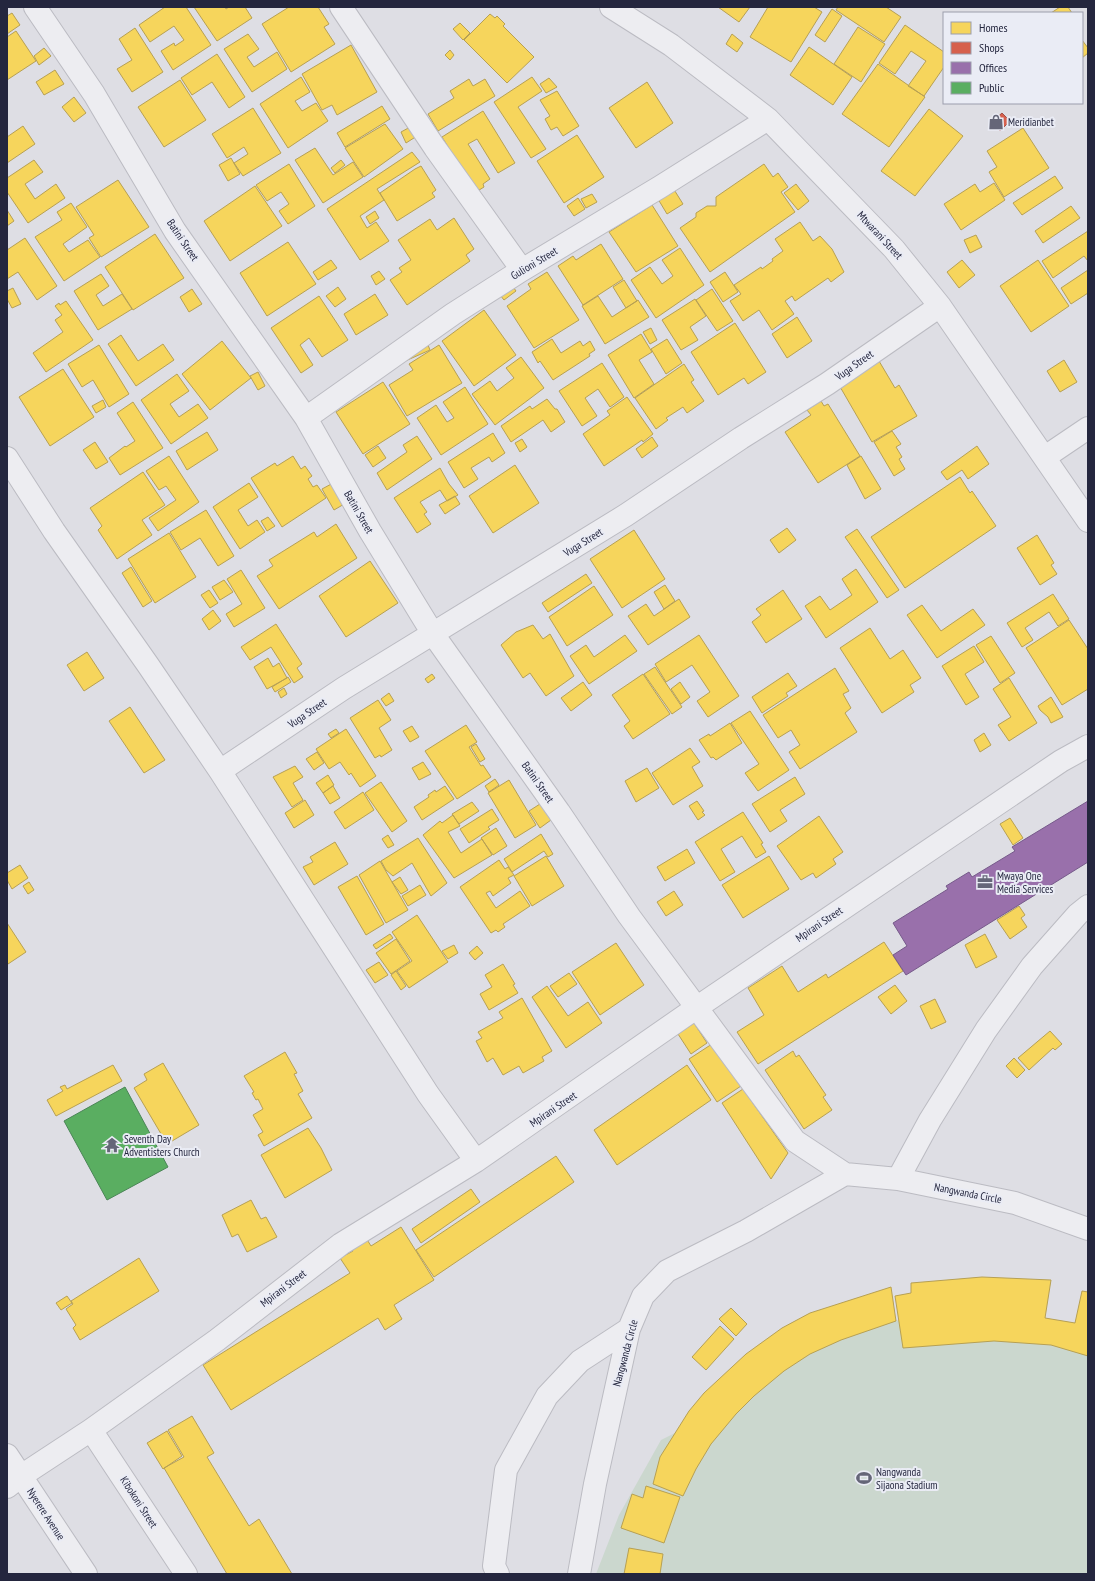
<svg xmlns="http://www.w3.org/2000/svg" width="1095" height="1581" font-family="'PT Sans Narrow',sans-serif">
<rect width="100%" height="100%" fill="#dedee4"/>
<path fill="#cbd7ce" d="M912 1316 1088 1329V1574H596L619 1515 661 1440 721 1410 777 1365 836 1339Z"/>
<path fill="#f6d55c" stroke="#b7a053" d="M165 7H186L211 45 173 70 161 51 174 43 175 46 184 40 174 26 150 42 139 25Z
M194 7H225L226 9 229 7H245L252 18 217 41Z
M289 7H318L329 24 324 27 335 44 291 72 262 24Z
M718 7H750L739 22Z
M768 7H814L822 12 791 62 750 37Z
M838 7H886L901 17 884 42 836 10Z
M1060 7H1068L1072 13H1051Z
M832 9 842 16 825 42 815 35Z
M12 13 20 25 7 34V16Z
M490 14 495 18 497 16 505 24 503 26 534 57 507 83 464 40Z
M460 23 470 33 463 40 453 29Z
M905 25 944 52V67L924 96 908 86 926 61 911 51 895 74 879 63Z
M858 27 885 44 861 82 834 64Z
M135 28 163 72 132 92 117 69 132 60 119 39Z
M16 31 36 61 7 80V37Z
M248 34 259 49 247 57 254 67 277 52 287 69 252 92 224 49Z
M732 34 743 43 737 52 726 44Z
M1082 40 1088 48V53L1082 58Z
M351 45 377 92 337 115 332 105 322 110 302 74Z
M809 47 852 77 833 105 790 75Z
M44 48 51 56 39 65 34 56Z
M450 50 454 55 450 60 445 55Z
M217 54 245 97 229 108 212 82 192 95 181 78Z
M878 64 925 97 889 147 842 114Z
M55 70 64 84 44 95 36 82Z
M301 77 310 92 295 101 302 111 316 103 328 121 288 148 260 104Z
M532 77 542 91 518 107 546 149 531 158 494 102Z
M549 78 557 87 546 93 540 84Z
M469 79 473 86 485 79 495 96 438 131 428 114 454 98 450 91Z
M180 80 206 120 164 147 138 107Z
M647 82 673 123 636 148 609 108Z
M557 91 579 126 563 136 557 127 551 130 545 119 550 116 540 100Z
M74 97 86 113 74 122 62 107Z
M382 106 390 119 345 147 337 133Z
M253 108 281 153 243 176 234 163 248 154 244 147 227 158 212 134Z
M929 109 963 136 915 196 881 171Z
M483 111 515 163 498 173 477 139 468 144 490 179 483 184 484 187 476 192 442 137Z
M385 124 403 149 364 177 345 148Z
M23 126 35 144 7 163V137Z
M412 126 417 136 406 143 401 132Z
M1023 128 1049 168 1004 197 989 172 997 167 987 151Z
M577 135 604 177 564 203 537 161Z
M315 148 333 175 353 162 363 177 323 203 295 160Z
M412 152 420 162 377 189 384 200 360 216 367 228 376 222 389 241 360 260 327 209Z
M231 158 240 174 228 181 219 165Z
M34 160 43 172 25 184 35 199 56 184 65 198 28 223 7 192V178Z
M341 160 345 165 335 173 331 168Z
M289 164 315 206 288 224 279 211 289 204 281 192 267 201 256 185Z
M764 164 773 177 778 173 788 187 781 192 795 212 710 272 680 228 696 217V213L707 206H716V197Z
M421 166 436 190 432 193 435 197 397 221 380 193 415 169Z
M1055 176 1063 188 1022 215 1013 203Z
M118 180 149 227 101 257 89 238 94 235 76 207Z
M994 183 1005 200 961 230 944 204 975 184 980 192Z
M796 184 809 201 798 210 784 193Z
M255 186 282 226 230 261 204 221Z
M673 188 683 204 667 214 658 199Z
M592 194 597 202 586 208 581 199Z
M578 198 585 209 574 216 567 206Z
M71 203 87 227 63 244 69 252 88 240 100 257 64 281 35 237 62 220 57 212Z
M652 205 678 246 636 272 609 232Z
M1071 206 1080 218 1043 243 1035 231Z
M7 210 14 221 7 226Z
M375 211 379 218 370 224 366 217Z
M454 218 474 249 466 255 470 261 407 305 390 280 402 272 399 268 411 260 398 240 430 219 437 230Z
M800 222 813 241 820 236 832 249 844 272 831 282 828 278 795 301 792 296 785 301 794 314 772 330 759 310 743 321 730 301 741 294 734 285 761 267 762 269 773 261 772 259 783 251 775 239Z
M1088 231V261L1084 256 1053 278 1042 261Z
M155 234 184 278 133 310 105 267Z
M976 235 982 247 970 253 964 240Z
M25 238 57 286 37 300 18 272 7 279V250Z
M288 242 316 284 267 316 240 273Z
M601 244 623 279 583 305 558 266 573 256 576 260Z
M680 248 704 285 656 318 631 280 650 267 662 284 673 276 662 260Z
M331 260 337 268 318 280 313 272Z
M962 260 975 275 959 288 947 272Z
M1038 260 1069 306 1031 332 1000 286Z
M1088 270V293L1071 304 1061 288Z
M379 271 385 279 376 285 371 276Z
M547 272 579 320 534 348 507 306 531 289 528 284Z
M725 272 738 292 723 302 710 282Z
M101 274 109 286 96 295 103 306 122 294 132 309 98 330 74 291Z
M624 280 637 301 626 308 613 287Z
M509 281 516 291 504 300 496 290Z
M338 287 346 299 335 307 326 296Z
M13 288 21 304 12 308 7 299V291Z
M192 289 202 304 189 312 180 297Z
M712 289 733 321 717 331 696 300Z
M375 294 388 315 356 335 344 314Z
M319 296 348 340 322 357 309 338 300 345 313 365 301 373 271 328Z
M598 296 612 317 638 300 649 317 605 344 582 306Z
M695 299 706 316 690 327 698 340 681 350 662 320Z
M66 301 93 340 46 372 33 353 63 332 55 320 62 315 55 306 59 303 60 305Z
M484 310 516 355 474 386 442 341Z
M797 317 812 341 787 358 772 334Z
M735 323 766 372 748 384 744 378 718 395 691 352Z
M651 328 657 340 650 344 643 332Z
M641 334 652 352 639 360 654 384 634 398 608 355Z
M121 335 138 361 163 344 174 360 136 386 108 344Z
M552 339 561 353 580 341 583 346 590 341 595 350 589 354 590 356 553 380 540 361 538 363 532 352Z
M667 339 682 363 666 374 651 349Z
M426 340 430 350 403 362Z
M222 341 251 378 210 410 182 374Z
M99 345 129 394 109 407 93 380 82 387 68 364Z
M439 345 462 383 407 416 389 385 413 370 409 364Z
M521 357 544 388 495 425 472 394 490 381 497 391 514 378 506 368Z
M1064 360 1077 382 1060 392 1047 371Z
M879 361 895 388 899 385 917 416 872 442 839 385Z
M602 363 624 397 610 407 598 389 585 398 597 416 582 426 559 391Z
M684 364 694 380 691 382 704 401 687 413 683 407 666 418 668 420 656 429 635 398Z
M63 369 94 417 50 446 19 397Z
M258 372 265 386 258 390 250 376Z
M177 374 189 391 170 404 179 417 198 404 208 418 171 444 141 400Z
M383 382 410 424 363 454 336 412Z
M465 387 488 424 441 455 417 418 436 405 447 422 454 418 443 402Z
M627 397 653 434 643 442 642 440 604 466 583 434 610 415 607 411Z
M547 399 555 409H557L565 422 551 432 543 420 511 442 501 426 530 406 532 409Z
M103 400 106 407 96 413 92 406Z
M821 401 824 406 828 404 860 456 818 483 785 432 811 415 807 410Z
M133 402 163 448 120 475 109 458 125 446 126 447 135 441 117 413Z
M892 431 901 444 896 447 902 457 899 459 905 469 894 476 874 442Z
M207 432 218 450 187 470 176 451Z
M493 433 505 453 492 462 489 457 471 468 478 479 464 488 448 462Z
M417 436 432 459 387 490 377 473 407 452 403 445Z
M652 437 658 446 642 458 636 449Z
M522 439 527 447 520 452 515 443Z
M95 442 108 462 96 469 83 450Z
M378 446 386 458 373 467 365 455Z
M977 446 989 464 968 479 962 470 947 480 941 472Z
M169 456 199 502 158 531 149 518 176 500 166 486 159 490 146 471Z
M293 456 301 469 305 466 312 476 308 479 313 487 317 485 326 498 282 527 251 478 275 463 277 466Z
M861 456 881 489 865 499 847 465Z
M515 465 539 503 493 533 469 496Z
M440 468 449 484 458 495 447 501 440 490 420 502 427 512 424 514 431 524 417 533 394 498Z
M143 472 165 505 142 520 152 535 117 559 98 530 102 526 90 508Z
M960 477 970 493 972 491 996 526 905 588 871 537Z
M335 482 346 503 334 510 322 489Z
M249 483 258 497 238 510 248 526 257 520 265 532 240 549 213 507Z
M455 496 460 504 445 514 439 505Z
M206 510 234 556 218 566 200 538 181 550 170 532Z
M268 517 275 526 267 531 261 521Z
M336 524 357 558 279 609 257 576 273 566 269 560 314 532 317 537Z
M787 528 796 540 779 553 770 540Z
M857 529 899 590 887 598 845 537Z
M634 530 665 579 622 608 590 559Z
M169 533 196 577 155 603 128 559Z
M1037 535 1054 563 1051 565 1057 574 1040 585 1017 548Z
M370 561 398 603 346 637 319 596Z
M131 567 152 601 143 607 122 573Z
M856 569 878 602 826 638 805 606 820 596 830 610 852 595 842 579Z
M241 570 265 608 234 627 226 614 242 604 227 579Z
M586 574 592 583 548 612 542 603Z
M224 580 233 592 220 600 212 587Z
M665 585 675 601 664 609 654 592Z
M594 586 613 615 567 646 549 617Z
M209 590 218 603 210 608 201 595Z
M783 590 802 619 766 643 752 622 761 615 756 609Z
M1053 594 1069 619 1058 626 1049 612 1025 628 1033 640 1022 647 1007 623Z
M679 599 690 617 648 645 628 616 646 604 654 616Z
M922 605 941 631 973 609 985 625 937 658 907 615Z
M213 610 221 621 209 630 202 619Z
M1069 620 1088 649V689L1062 705 1026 648Z
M276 624 302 664 297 668 303 677 294 683 271 647 250 660 241 647Z
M533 625 543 639 550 634 574 676 546 696 530 673 523 678 501 645 516 632Z
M870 628 890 659 903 650 921 678 910 685 914 692 882 713 840 648Z
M625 635 637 651 589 684 570 656 586 645 594 657Z
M699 635 739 696 708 717 697 701 710 692 692 665 666 682 655 664Z
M991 636 1015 673 1000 683 976 645Z
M974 646 984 662 965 674 979 697 966 705 942 666Z
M87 652 104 678 84 691 67 665Z
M268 658 273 667 279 663 287 678 267 689 254 667Z
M655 667 682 707 672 714 644 674Z
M835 668 849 691 843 694 851 708 845 713 857 732 800 769 789 752 800 745 791 730 778 738 763 715Z
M788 673 797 686 786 693 788 696 762 713 752 697Z
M432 674 435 678 428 683 425 679Z
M643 674 670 714 633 739 624 726 630 721 612 695Z
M288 677 291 682 275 692 272 687Z
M1009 678 1037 723 1009 741 998 725 1011 717 993 689Z
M583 682 592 695 571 711 561 698Z
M680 682 690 697 681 704 671 689Z
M284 688 287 694 281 698 278 692Z
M389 693 394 701 386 706 381 699Z
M1051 697 1063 717 1051 723 1048 717 1040 710 1038 706Z
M378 700 391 720 379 728 392 750 381 757 380 755 375 758 350 718Z
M130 707 165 760 144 773 109 721Z
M750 711 789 770 758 791 745 773 759 764 731 723Z
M730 723 742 743 716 760 713 757 711 758 699 740 709 734 710 736Z
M466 725 477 742 469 747 481 766 483 765 491 777 457 799 425 751Z
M412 726 419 737 410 742 403 731Z
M336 729 339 733 331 738 328 734Z
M346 729 376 776 360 787 351 773 349 775 340 762 329 769 316 749Z
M984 733 991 745 980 752 974 740Z
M476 744 485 759 480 762 471 747Z
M690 748 700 762 692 767 703 786 673 805 652 773Z
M317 752 324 763 314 770 306 759Z
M423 762 431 774 419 780 412 768Z
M295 766 303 777 293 783 303 800 292 807 273 777Z
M647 768 659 788 636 802 625 781Z
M328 775 334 785 323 793 316 783Z
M795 777 805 794 780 810 787 821 770 832 752 804Z
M495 779 499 785 489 792 485 786Z
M509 780 536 825 515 838 488 793Z
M381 782 407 821 392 832 365 793Z
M333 786 340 798 330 804 323 793Z
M445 786 454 799 422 820 414 807 429 797 428 795 435 790 436 792Z
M363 792 374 810 345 829 334 812Z
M305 800 314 815 294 828 285 813Z
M697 801 704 811 702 812 705 815 698 820 689 806Z
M472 802 479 811 459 824 452 814Z
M540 804 551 820 540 828 529 811Z
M492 809 499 820 488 827 490 829 469 843 460 829Z
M743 812 763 843 761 844 766 852 756 858 742 836 721 849 735 872 720 881 695 842Z
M453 815 460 826 448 832 461 853 482 839 492 855 454 878 423 835 440 821 442 823Z
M819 816 843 852 833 859 836 864 816 878 813 873 801 880 777 846Z
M1010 818 1023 838 1013 845 1000 824Z
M496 828 507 846 493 855 481 838Z
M541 834 553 854 548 857 544 851 512 872 504 859Z
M388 835 394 845 388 848 382 839Z
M418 838 447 883 431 896 412 863 393 876 386 870 381 861Z
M335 842 348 864 314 885 303 867 313 862 310 857Z
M687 849 695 863 665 881 657 867Z
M546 856 564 886 532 906 514 876Z
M769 856 789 889 743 918 722 885Z
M499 860 505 869 508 867 514 875 508 878 511 883 493 896 490 891 486 893 496 908 520 891 530 906 503 924 505 927 498 932 496 930 491 933 460 887Z
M380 861 408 910 386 923 359 875Z
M20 865 28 878 12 889 7 880V873Z
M357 876 384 924 366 935 338 887Z
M400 877 408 890 401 894 392 882Z
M29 882 34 890 28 894 23 886Z
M420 885 426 895 408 906 402 896Z
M674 891 683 905 666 916 657 902Z
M1019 906 1025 915 1021 918 1027 927 1010 939 997 920Z
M417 915 448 962 409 988 397 971 412 961 392 932Z
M7 923 26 952 8 964 7 961Z
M390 934 393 938 376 949 373 945Z
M985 934 997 957 976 968 965 945Z
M396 939 410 961 391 974 376 953Z
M884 942 903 971 758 1064 737 1032 764 1015 748 988 782 966 798 992 826 974 828 978Z
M616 943 644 985 600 1015 572 972Z
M454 945 458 953 448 959 442 951Z
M477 946 483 953 475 960 469 953Z
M379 962 388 975 375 983 366 970Z
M503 964 515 984 513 985 518 993 489 1010 480 994 492 987 485 975Z
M396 971 406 986 401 990 391 975Z
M569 973 577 984 558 997 550 986Z
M895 985 907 1001 891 1014 878 997Z
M547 986 568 1016 588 1002 602 1023 566 1048 532 997Z
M522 998 552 1051 542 1057 544 1061 523 1073 519 1066 503 1075 493 1058 487 1062 476 1041 482 1038 478 1032 503 1018 499 1012Z
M935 999 946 1022 931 1029 920 1006Z
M694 1023 707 1043 691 1054 678 1034Z
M1050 1031 1062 1044 1055 1050 1053 1048 1029 1070 1018 1058Z
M712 1044 741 1086 717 1102 689 1059Z
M793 1051 796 1057 799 1055 826 1095 823 1097 832 1110 804 1129 765 1070Z
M285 1052 297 1073 294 1074 303 1091 298 1094 312 1118 264 1146 258 1135 263 1132 253 1115 263 1109 258 1099 256 1100 252 1093 254 1092 244 1076Z
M1014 1058 1025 1070 1017 1078 1006 1066Z
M163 1063 199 1125 167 1144 134 1088 147 1080 144 1074Z
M113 1065 122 1081 56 1116 47 1100 63 1091 60 1087 65 1085 67 1089Z
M687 1065 711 1100 617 1165 594 1130Z
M743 1089 788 1153 771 1179 722 1103Z
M308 1128 321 1148 332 1170 285 1198 261 1155Z
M556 1156 574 1182 434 1277 416 1250Z
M471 1189 480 1202 421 1243 412 1229Z
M251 1200 261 1219 266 1217 277 1237 247 1252 238 1234 232 1237 222 1215Z
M401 1227 434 1280 394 1305 402 1319 385 1330 378 1318 231 1410 203 1365 350 1273 340 1258 353 1251 350 1247 366 1238 371 1246Z
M139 1258 159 1291 80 1340 73 1328 76 1325 66 1309 73 1304 71 1301Z
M982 1277 1051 1280 1045 1318 1075 1323 1082 1291 1088 1292V1356L1051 1345 994 1341 903 1348 895 1296 911 1293V1283Z
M891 1287 896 1321 841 1340 810 1354 784 1371 754 1396 736 1414 711 1444 696 1469 683 1496 653 1484 660 1457 689 1411 704 1393 746 1354 782 1328 810 1313Z
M67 1296 72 1303 61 1310 56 1303Z
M731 1308 747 1324 736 1336 719 1319Z
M720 1326 734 1339 706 1370 692 1357Z
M192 1416 214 1453 207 1457 249 1526 259 1519 292 1574H227L164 1468 184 1457 168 1430Z
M167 1431 182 1456 163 1469 147 1443Z
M646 1486 680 1497 664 1543 621 1528 632 1494 643 1498Z
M629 1548 663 1554 660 1574H624Z"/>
<path fill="#d6604d" stroke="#a14f48" d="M1002 113 1010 121 1000 131 992 122Z"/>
<path fill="#9970ab" stroke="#765a8a" d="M1088 801V862L906 975 893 955 907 946 893 923 948 889 946 886 969 872 972 877 1015 851 1012 847Z"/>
<path fill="#5aae61" stroke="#4a8556" d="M125 1087 168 1167 107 1200 64 1121Z"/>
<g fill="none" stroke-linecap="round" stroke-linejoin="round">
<defs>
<path id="minor" d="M35 7 94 94 175 231 306 418 370 531 433 634 559 812 629 916 795 1141 845 1174 898 1179 1015 1203 1088 1229
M341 7 435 148 522 270
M611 7 671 45 768 119 894 249 940 306 1088 521
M306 418 453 314 522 270 660 187 768 119
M1045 457 1088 428
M7 458 54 531 148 665 220 771 428 1094 476 1161
M220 771 344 688 626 515 741 438 827 384 940 306
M898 1179 930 1120 986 1030 1032 966 1078 914 1088 906
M91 1430 186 1574
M7 1487 21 1476 91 1430 217 1340 341 1244 476 1161 696 1008 1061 761 1088 746
M498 1574 494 1566 506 1470 547 1396 580 1361 629 1329
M579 1574 595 1484 629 1329 643 1296 667 1271 746 1231 845 1174"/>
<path id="tertiary" d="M7 1455 86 1574"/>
</defs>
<use href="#minor" stroke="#bbbbc2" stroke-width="24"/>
<use href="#tertiary" stroke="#bbbbc2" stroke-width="24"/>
<use href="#minor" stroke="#ededf1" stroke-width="22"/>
<use href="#tertiary" stroke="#ededf1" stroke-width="22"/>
</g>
<defs>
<symbol id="shop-bare" viewBox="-9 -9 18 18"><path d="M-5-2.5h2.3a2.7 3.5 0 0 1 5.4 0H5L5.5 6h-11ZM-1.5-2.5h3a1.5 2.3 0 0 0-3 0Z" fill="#656678" stroke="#eaecf5" stroke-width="2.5" paint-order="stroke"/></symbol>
<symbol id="office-bare" viewBox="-9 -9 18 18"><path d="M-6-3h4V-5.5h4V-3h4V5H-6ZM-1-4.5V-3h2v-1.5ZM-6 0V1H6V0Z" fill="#656678" stroke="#eaecf5" stroke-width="2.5" paint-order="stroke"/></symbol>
<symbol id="temple-bare" viewBox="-9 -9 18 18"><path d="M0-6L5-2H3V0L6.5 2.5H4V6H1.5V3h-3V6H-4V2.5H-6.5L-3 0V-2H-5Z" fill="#656678" stroke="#eaecf5" stroke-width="2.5" paint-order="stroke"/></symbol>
<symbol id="stadium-bare" viewBox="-9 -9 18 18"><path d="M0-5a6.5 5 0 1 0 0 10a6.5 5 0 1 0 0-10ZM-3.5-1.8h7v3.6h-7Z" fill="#656678" stroke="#eaecf5" stroke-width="2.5" paint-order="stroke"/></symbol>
</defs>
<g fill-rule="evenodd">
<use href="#shop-bare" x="985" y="111" width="22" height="22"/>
<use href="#office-bare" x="974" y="871" width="22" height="22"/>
<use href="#temple-bare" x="101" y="1134" width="22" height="22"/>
<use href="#stadium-bare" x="853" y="1467" width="22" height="22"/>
</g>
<g text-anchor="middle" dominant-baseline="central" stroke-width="4" stroke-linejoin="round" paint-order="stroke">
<g font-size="11" fill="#24263e" stroke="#eaecf5" text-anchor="start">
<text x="1008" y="122">Meridianbet</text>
<text x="997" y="876">Mwaya One<tspan x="997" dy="13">Media Services</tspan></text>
<text x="124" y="1139">Seventh Day<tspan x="124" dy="13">Adventisters Church</tspan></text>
<text x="876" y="1472">Nangwanda<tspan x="876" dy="13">Sijaona Stadium</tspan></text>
</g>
<g font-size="11" fill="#24263e" stroke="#eaecf5">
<text transform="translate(880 235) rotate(47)">Mtwarani Street</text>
<text transform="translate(183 240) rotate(56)">Batini Street</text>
<text transform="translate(534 263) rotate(-31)">Gulioni Street</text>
<text transform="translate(854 365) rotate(-35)">Vuga Street</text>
<text transform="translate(359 512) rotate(60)">Batini Street</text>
<text transform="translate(583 542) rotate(-32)">Vuga Street</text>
<text transform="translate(307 713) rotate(-34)">Vuga Street</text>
<text transform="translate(538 782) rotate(55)">Batini Street</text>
<text transform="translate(819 924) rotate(-34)">Mpirani Street</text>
<text transform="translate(553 1109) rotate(-34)">Mpirani Street</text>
<text transform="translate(968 1193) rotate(11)">Nangwanda Circle</text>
<text transform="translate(283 1288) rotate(-37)">Mpirani Street</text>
<text transform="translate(625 1353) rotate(-75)">Nangwanda Circle</text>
<text transform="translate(139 1502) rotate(57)">Kibokoni Street</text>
<text transform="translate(46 1514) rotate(57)">Nyerere Avenue</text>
</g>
</g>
<rect width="1095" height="1581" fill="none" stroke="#24263e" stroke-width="16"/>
<rect x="943" y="12" width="140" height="92" fill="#eaecf5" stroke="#9b9dac"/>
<rect x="951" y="22" width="20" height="12" fill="#f6d55c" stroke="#9b9dac"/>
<text x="979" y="32" font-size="12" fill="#24263e">Homes</text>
<rect x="951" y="42" width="20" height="12" fill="#d6604d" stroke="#9b9dac"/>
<text x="979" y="52" font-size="12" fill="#24263e">Shops</text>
<rect x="951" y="62" width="20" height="12" fill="#9970ab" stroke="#9b9dac"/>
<text x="979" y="72" font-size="12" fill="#24263e">Offices</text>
<rect x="951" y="82" width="20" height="12" fill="#5aae61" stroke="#9b9dac"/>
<text x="979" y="92" font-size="12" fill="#24263e">Public</text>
</svg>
